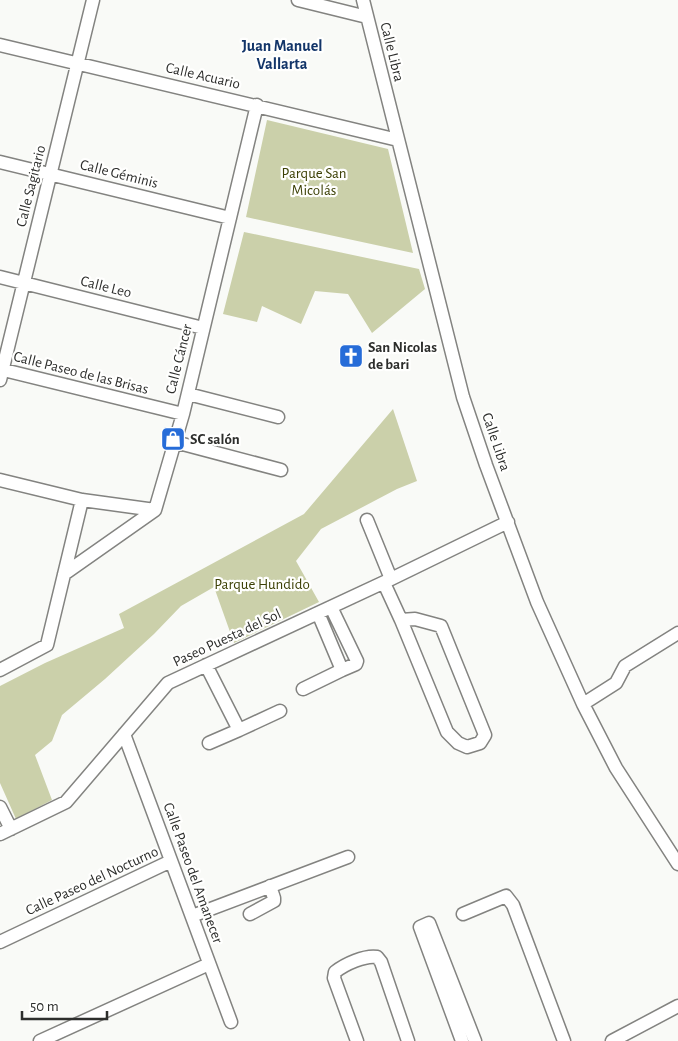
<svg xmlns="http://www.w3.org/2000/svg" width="678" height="1041" font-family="'Alegreya Sans',sans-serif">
<rect width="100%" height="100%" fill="#f9faf7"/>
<path fill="#cbd0aa" d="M267 120 388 149 413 253 246 217Z
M244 232 419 269 425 289 372 333 348 294 315 291 301 324 262 306 257 322 223 314Z
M393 409 417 481 397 489 321 529 296 561 319 602 234 643 214 587 181 606 154 634 105 679 62 715 52 741 35 755 52 800 16 819 0 783V686L45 663 124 628 119 614 304 514Z"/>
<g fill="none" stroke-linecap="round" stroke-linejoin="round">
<defs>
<path id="street" d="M298 0 367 17
M363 0 463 397 486 465 537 602 583 704 616 768 678 864
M0 45 398 140
M0 162 230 218
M0 277 203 328
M0 369 183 414
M0 380 93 0
M188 394 278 417
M175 442 281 470
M0 480 82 500 155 510
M367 520 391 579
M64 574 155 510 183 414 257 105
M384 583 401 620 447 732 458 743 467 747 480 743 485 735 441 626 415 619 401 620
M331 607 357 661 356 664 342 670
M206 665 239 730 209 743
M0 670 47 645 82 500
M303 689 342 670 318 613
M583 704 616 683 625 666 678 633
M239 730 280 711
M124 734 231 1022
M0 807 11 829
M0 834 66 802 168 683 391 579 508 522
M250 914 274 901V898L270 886
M463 914 506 896 513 905 564 1041
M192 916 348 857
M0 942 171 861
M40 1041 209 964
M357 1041 334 978 335 972C345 964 365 955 377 957L381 962 408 1041
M462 1041 420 927 429 923 475 1041
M612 1041 678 1006"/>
</defs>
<use href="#street" stroke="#838380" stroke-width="15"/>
<use href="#street" stroke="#fff" stroke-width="12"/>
</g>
<defs>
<symbol id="church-square" viewBox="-11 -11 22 22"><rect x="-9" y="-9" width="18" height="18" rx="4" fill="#266cd8" stroke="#fffffe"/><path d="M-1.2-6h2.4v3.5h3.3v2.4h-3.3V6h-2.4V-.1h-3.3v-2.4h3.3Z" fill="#fff"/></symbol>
<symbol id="shop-square" viewBox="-11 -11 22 22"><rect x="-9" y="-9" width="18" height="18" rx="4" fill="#266cd8" stroke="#fffffe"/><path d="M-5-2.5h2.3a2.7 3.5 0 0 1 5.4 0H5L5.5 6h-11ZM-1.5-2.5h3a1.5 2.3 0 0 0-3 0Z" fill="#fff"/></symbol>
</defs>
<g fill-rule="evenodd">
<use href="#church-square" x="337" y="342" width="28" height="28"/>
<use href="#shop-square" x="159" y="425" width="28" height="28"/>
</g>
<g text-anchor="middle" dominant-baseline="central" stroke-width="4.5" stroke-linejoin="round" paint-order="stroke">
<g font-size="15" fill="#2d2e2c" stroke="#fffffe">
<text transform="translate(392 52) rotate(76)">Calle Libra</text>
<text transform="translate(203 76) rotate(13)">Calle Acuario</text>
<text transform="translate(119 174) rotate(14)">Calle Géminis</text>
<text transform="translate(31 186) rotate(-76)">Calle Sagitario</text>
<text transform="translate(106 287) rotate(14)">Calle Leo</text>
<text transform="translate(179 359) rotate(-76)">Calle Cáncer</text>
<text transform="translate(81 373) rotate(14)">Calle Paseo de las Brisas</text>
<text transform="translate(496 442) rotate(71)">Calle Libra</text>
<text transform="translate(227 638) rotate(-25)">Paseo Puesta del Sol</text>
<text transform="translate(193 873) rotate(70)">Calle Paseo del Amanecer</text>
<text transform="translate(92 881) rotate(-25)">Calle Paseo del Nocturno</text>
</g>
<g font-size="15" fill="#3c4005" stroke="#fffffe">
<text x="314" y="173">Parque San<tspan x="314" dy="17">Micolás</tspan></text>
<text x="262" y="584">Parque Hundido</text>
</g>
<g font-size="15" font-weight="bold" fill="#2d2e2c" stroke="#fffffe" text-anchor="start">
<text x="368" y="347">San Nicolas<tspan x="368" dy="17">de bari</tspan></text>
<text x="190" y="439">SC salón</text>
</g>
<g font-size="16" font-weight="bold" fill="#133569" stroke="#fffffe">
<text x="282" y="46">Juan Manuel<tspan x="282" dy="18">Vallarta</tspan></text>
</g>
</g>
<path d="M22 1011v8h85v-8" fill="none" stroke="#2d2e2c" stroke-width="2.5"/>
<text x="30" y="1011" font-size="15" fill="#2d2e2c" stroke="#fffffe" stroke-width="4" paint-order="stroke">50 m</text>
</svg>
